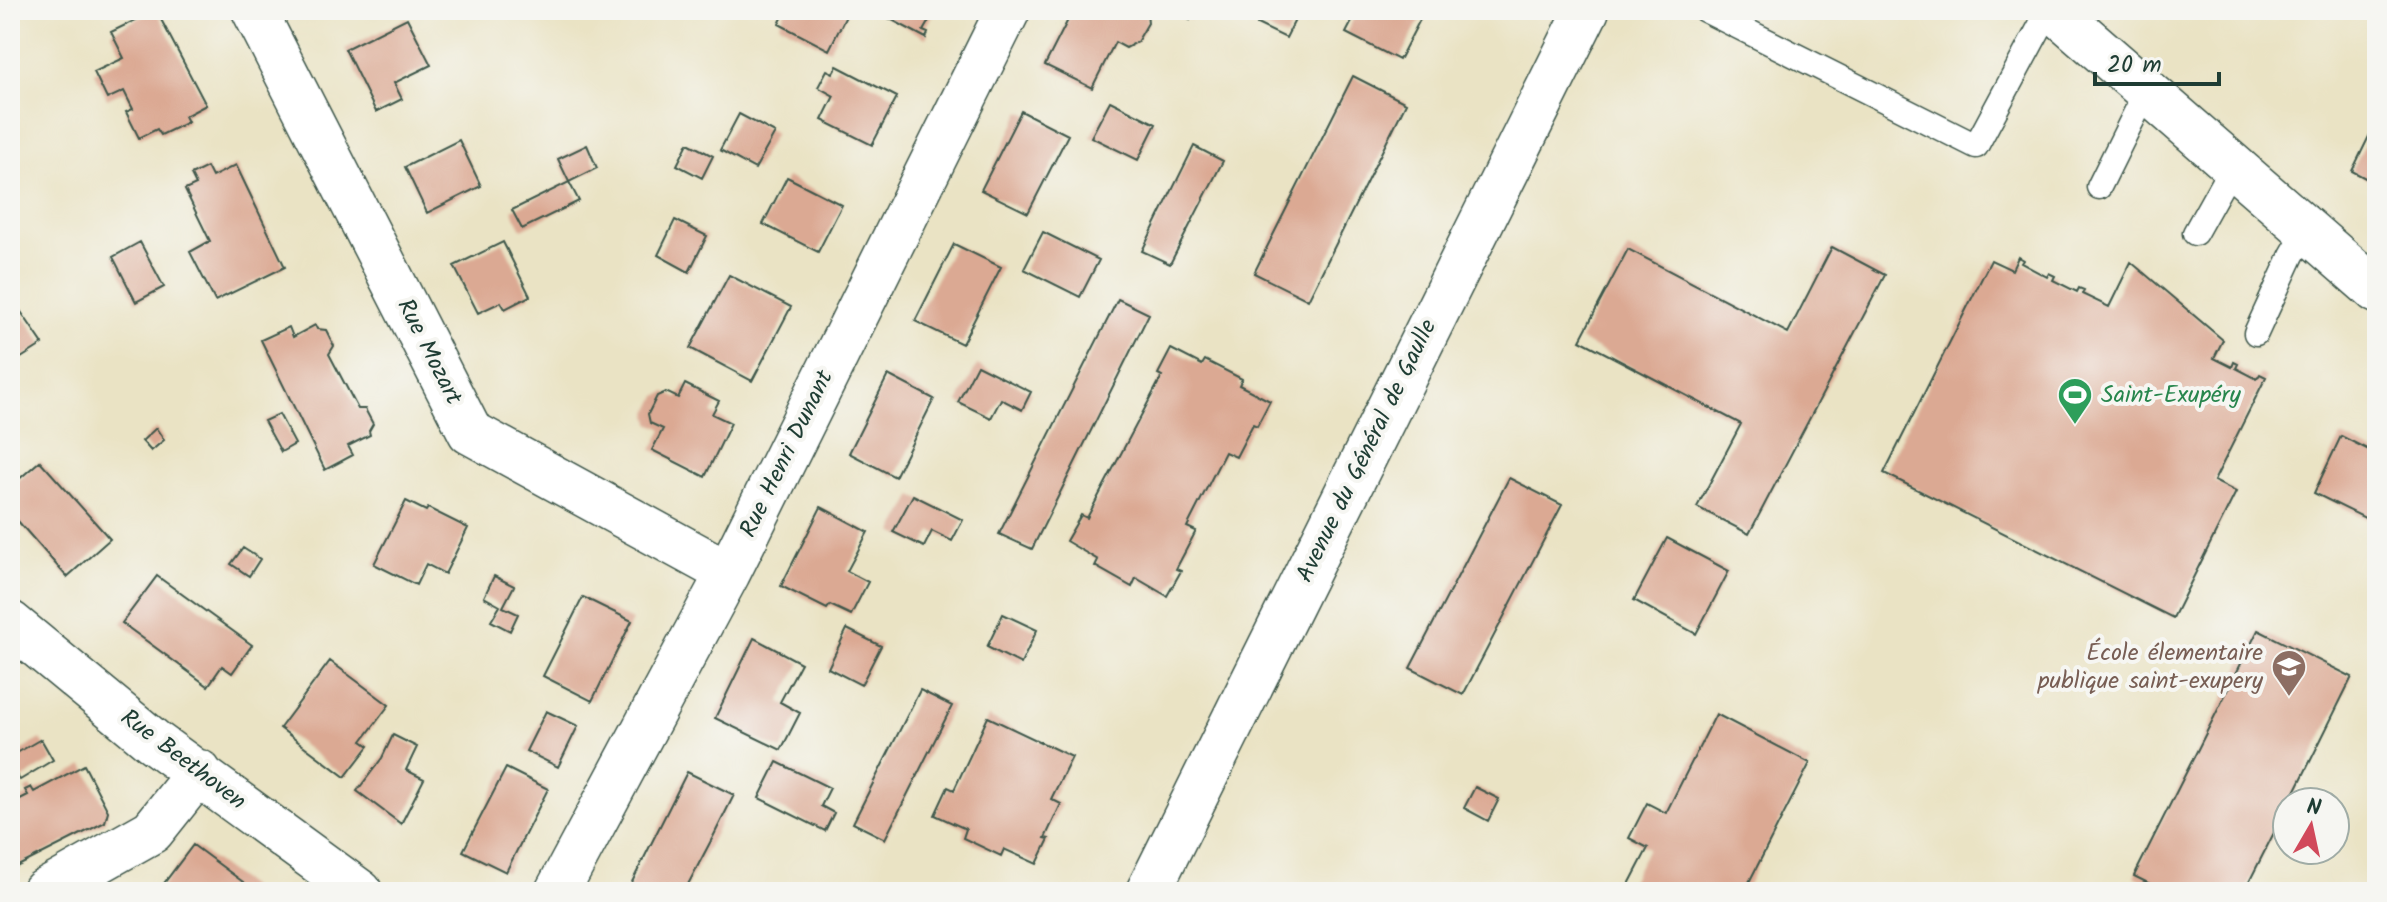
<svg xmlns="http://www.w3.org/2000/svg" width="2387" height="902" font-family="Kalam,sans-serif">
<rect width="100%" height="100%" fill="#f6f6f2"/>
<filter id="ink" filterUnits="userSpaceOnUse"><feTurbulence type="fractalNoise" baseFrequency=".0125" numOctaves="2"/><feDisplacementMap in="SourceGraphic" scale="16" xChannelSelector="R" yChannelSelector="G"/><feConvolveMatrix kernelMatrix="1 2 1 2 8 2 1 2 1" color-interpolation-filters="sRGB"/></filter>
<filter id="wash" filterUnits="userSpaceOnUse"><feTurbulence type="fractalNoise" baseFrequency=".006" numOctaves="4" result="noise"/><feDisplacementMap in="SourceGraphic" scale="32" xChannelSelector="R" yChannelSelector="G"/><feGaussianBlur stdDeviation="1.8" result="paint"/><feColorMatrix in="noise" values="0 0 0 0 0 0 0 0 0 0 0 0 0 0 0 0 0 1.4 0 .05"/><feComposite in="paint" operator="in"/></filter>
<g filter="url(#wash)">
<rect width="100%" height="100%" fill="#eae3c4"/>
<g id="blocks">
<path fill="#dba993" d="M156 10 206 105 185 116 188 122 161 135 157 129 139 138 126 112 133 109 124 91 107 99 94 72 124 58 111 32Z
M786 10H839L847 14 829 50 779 24Z
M878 10H940L938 14 934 12 923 31 928 33 926 38 877 12Z
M1073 10 1147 11 1148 23 1137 42 1126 48 1115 42 1092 88 1045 65Z
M1172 10H1195L1190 20Z
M1264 10H1300L1286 38 1257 24Z
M1358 10H1425L1399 60 1346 33Z
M407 18 431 65 394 83 402 99 376 112 345 49Z
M837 66 897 97 872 145 822 120 834 96 818 87 827 70 833 73Z
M1353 76 1406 103 1308 300 1254 273Z
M1110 101 1156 124 1138 160 1091 137Z
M1021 111 1068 135 1028 213 981 190Z
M739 114 775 133 755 169 720 150Z
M2375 124 2377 125V189L2371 186 2373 182 2352 171Z
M459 140 481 186 427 213 405 167Z
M688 143 713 156 702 178 677 165Z
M587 145 597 168 569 182 558 159Z
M1194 146 1223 161 1170 264 1142 251Z
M236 165 285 267 215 301 190 252 210 241 185 190 196 185 191 175 207 167 212 177Z
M787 177 842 205 818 252 763 224Z
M569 182 579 201 522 229 512 210Z
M675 220 707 236 689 272 658 255Z
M1043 232 1099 260 1080 297 1024 269Z
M140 242 164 287 136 302 113 257Z
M503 242 530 296 505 309 501 302 478 313 454 266Z
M954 244 1001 267 962 344 915 321Z
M1832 247 1885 275 1749 534 1697 507 1741 424 1580 340 1628 249 1788 333Z
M2018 257 2023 260 2021 263 2047 277 2049 273 2055 276 2053 280 2077 292 2079 288 2084 290 2082 294 2109 307 2131 262 2223 340 2214 358 2232 367 2234 362 2238 364 2236 368 2257 379 2260 374 2266 377 2214 481 2236 492 2173 618 1884 473 1991 260 2012 270Z
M729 275 791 307 752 381 690 348Z
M1118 299 1149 314 1032 549 999 534Z
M15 303 43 344 10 365V307Z
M315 325 317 329 326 330 334 346 329 354 358 409H365L373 424 369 431 370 435 348 446 353 455 325 470 261 340 289 327 293 337Z
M1171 349 1202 365 1205 360 1242 379 1239 385 1270 401 1257 426 1253 424 1236 457 1225 452 1187 527 1196 531 1176 569 1181 571 1167 596 1136 578 1132 587 1095 566 1098 560 1066 541 1081 515 1087 518 1162 376 1158 374Z
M977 365 1031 392 1022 410 1001 399 991 418 958 402Z
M888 375 934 399 895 477 849 453Z
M685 384 719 401 712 414 731 423 705 477 652 450 663 429 650 423 648 414 657 396 666 392 678 398Z
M279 414 295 444 281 452 264 421Z
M156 428 164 440 151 451 142 441Z
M2341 436 2377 454V524L2314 493Z
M40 461 110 539 67 577 10 512V487Z
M1509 478 1562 505 1463 695 1410 668Z
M913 495 963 520 952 541 932 531 924 547 893 532Z
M406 501 426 511 428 508 468 528 445 574 426 564 416 585 374 564Z
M821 507 868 532 847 571 868 582 851 615 830 605 827 609 781 586Z
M1667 538 1729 571 1696 634 1634 600Z
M243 548 260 559 249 576 231 564Z
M157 576 252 645 232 673 222 666 208 686 122 623Z
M494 576 514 586 503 607 518 614 510 631 491 621 500 606 484 597Z
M583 597 632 621 592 701 543 676Z
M1003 614 1037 630 1021 664 987 647Z
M847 629 881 646 861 685 828 668Z
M2258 630 2352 677 2290 802H2287V807L2244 892H2166L2134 876Z
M754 638 801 663 780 702 800 713 781 750 715 718Z
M330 661 389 705 362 741 369 746 345 777 280 728Z
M920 690 952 706 885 839 853 823Z
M546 711 578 726 558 767 526 751Z
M1716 714 1810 763 1744 892H1625L1648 848 1629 838 1647 803 1666 813Z
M988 717 1072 757 1051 799 1061 804 1045 838 1049 839 1037 864 1004 849 1001 856 963 838 966 829 935 815 948 787 954 790Z
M393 735 417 747 406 770 424 779 401 824 357 791 382 758Z
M41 739 53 760 20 780 17 776 10 781V757Z
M777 762 830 788 821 806 834 813 825 831 759 798Z
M84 765 108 811 105 822 10 870V804L28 795 25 790 31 787 34 792Z
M506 768 548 789 506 872 463 851Z
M687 772 734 795 714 835 684 892H627Z
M1475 787 1499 799 1488 821 1464 808Z
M193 845 239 879 257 892H161L159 890Z"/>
</g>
</g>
<g filter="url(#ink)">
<use href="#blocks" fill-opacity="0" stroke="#3d564a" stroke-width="2"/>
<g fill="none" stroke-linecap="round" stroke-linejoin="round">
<defs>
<path id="service" d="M1705 10 1976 146 2049 10
M2099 187 2147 90
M2195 233 2233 165
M2256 333 2292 255 2307 229"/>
<path id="minor" d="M254 10 470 432 728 573
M2054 10 2377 291
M10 623 153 741 360 892
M44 892 152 831 199 772
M557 892 728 573 1008 10
M1148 892 1587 10"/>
</defs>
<use href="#service" stroke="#3d564a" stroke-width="27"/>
<use href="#minor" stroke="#3d564a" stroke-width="47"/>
<use href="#service" stroke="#fff" stroke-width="24"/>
<use href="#minor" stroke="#fff" stroke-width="44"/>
</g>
</g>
<defs>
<symbol id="stadium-pin" viewBox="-11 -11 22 30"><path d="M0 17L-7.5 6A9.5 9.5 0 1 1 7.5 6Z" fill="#2e9e5b" stroke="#f6f6f2"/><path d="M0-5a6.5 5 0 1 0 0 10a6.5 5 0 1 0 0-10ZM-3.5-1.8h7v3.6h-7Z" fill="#fff"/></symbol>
<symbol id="school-pin" viewBox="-11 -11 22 30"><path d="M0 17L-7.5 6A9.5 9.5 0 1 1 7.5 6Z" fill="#8d6e63" stroke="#f6f6f2"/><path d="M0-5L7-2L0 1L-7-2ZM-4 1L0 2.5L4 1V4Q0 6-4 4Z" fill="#fff"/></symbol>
</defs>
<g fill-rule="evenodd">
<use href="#stadium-pin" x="2055" y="375" width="40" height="54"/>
<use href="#school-pin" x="2269" y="647" width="40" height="54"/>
</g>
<g text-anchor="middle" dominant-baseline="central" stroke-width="8" stroke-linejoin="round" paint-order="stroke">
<g font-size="24" fill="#1f3d34" stroke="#f6f6f2">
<text transform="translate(429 352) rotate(63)">Rue Mozart</text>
<text transform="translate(1367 451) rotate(-64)">Avenue du Général de Gaulle</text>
<text transform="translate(787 454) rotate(-64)">Rue Henri Dunant</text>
<text transform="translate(183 760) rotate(37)">Rue Beethoven</text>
</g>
<g font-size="24" fill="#27864d" stroke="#f6f6f2" text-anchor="start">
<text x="2101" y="395">Saint-Exupéry</text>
</g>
<g font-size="24" fill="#785e54" stroke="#f6f6f2" text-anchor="end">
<text x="2263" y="653">École élementaire<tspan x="2263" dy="28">publique saint-exupery</tspan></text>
</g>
</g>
<rect width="2387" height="902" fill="none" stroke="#f6f6f2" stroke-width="40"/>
<g transform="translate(2311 826) rotate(9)"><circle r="38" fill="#f6f6f2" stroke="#a0aca6" stroke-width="2"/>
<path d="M0-6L14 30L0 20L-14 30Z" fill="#d1495b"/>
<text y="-12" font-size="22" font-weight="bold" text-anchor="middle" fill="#1f3d34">N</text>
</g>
<path d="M2095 72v12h124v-12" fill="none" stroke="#1f3d34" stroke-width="4"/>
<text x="2107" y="72" font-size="24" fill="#1f3d34" stroke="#f6f6f2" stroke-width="6" paint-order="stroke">20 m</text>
</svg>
